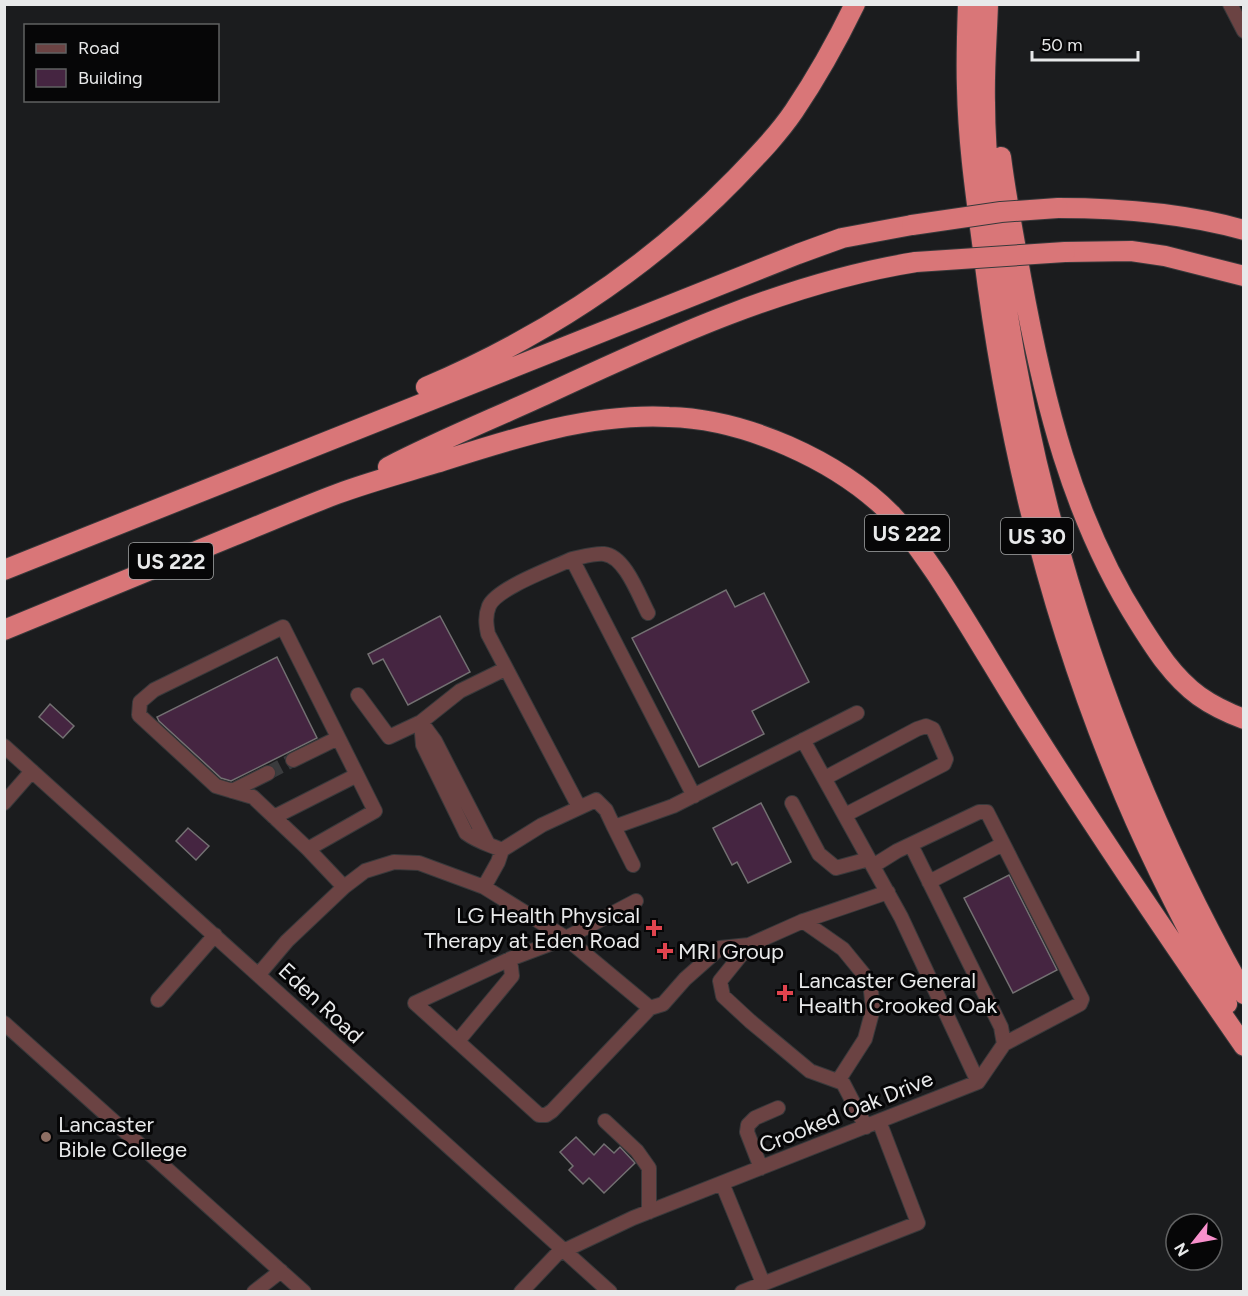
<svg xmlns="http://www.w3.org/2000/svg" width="1248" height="1296" font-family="Figtree,sans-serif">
<rect width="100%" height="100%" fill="#1b1c1e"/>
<path fill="#452541" stroke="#737072" stroke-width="1.5" d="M726 590 735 607 764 593 809 682 752 711 764 734 699 767 632 638Z
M440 616 470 672 408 705 383 659 373 664 368 654Z
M277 657 317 738 231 781 221 778 159 721 157 717Z
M50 704 74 726 63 738 39 717Z
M761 803 791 862 748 883 737 862 732 865 713 828Z
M188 828 209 846 196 860 176 841Z
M1009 875 1057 970 1013 993 964 898Z
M576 1137 594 1155 604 1144 614 1153 620 1147 635 1163 604 1193 589 1178 583 1184 569 1170 573 1166 560 1152Z"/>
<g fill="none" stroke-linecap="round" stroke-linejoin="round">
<path stroke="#3a3b3d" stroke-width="14" stroke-dasharray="14 7" stroke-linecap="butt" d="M268 773 293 760"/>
<defs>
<path id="minor" d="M1230 4 1244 31
M572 559C582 557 594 553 604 554 625 556 639 596 648 613
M358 695 389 737 421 722 460 691 505 669
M4 746 610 1292
M293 760 338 738
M825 778 917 729 926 726 933 729 946 759 944 764 845 815
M232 791 268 773
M4 803 32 771
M792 803 819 854 836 868 869 859
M579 807 488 634C486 624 485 616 489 606 497 588 553 568 572 559L694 796
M274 817 357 775
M614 827 633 865
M488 844 435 741 421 722 423 745 466 833C478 842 488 844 502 850L542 825 596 800 606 810 614 827 673 806 857 713
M911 845 1001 1027 1004 1044
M308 849 375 811 283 627 154 690 140 702 139 715 216 786 253 797 308 849 344 887
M873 866 897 851 979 812H987L1082 999 1080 1004 1004 1044 978 1082
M929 882 1003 844
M484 887 498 862 502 850
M803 921 843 949 870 982 873 1009 865 1039 838 1081
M749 945 720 981 723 996 750 1021 810 1071 843 1083 866 1127
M259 974 287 941 344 887 365 871 394 862 419 863 484 887 566 938 650 1008 552 1111 546 1115H539L415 1003 510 959 566 938 636 901
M158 1000 215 935
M650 1008 663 1004 685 979 720 948 749 945 803 921 888 892
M4 1023 304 1292
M458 1041 512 976 510 959
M605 1121 637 1151 649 1168V1212
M761 1168 747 1132 748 1125 755 1118 778 1108
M722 1183 763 1283
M254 1292 281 1271
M521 1292 557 1254 633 1218 978 1082 901 917 803 740
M742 1292 918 1223 879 1121"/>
<path id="highway" d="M968 4C967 32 966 61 967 88 968 143 976 197 983 250 1006 438 1051 623 1125 797 1155 868 1191 936 1227 1004
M988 4C987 37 984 70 985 103 985 163 994 225 1003 284 1039 533 1120 775 1244 994
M1001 157C1006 197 1014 237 1021 277 1043 398 1072 518 1139 623 1156 650 1173 677 1199 696 1213 706 1228 713 1244 719
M1058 208C1120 208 1184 213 1244 230
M1065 252 1131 251 1165 256 1244 276
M426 387C541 338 646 270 734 180 755 158 777 136 794 111 817 77 837 41 855 4
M388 467C440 440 495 418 549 393 665 339 789 282 916 262
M4 570 798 254 842 238 912 225
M4 630C81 598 157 567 233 536 268 522 302 507 337 494 369 482 403 473 436 463 511 439 589 413 669 417 745 419 837 460 891 514 909 533 924 556 939 578 971 627 1000 678 1031 727 1099 835 1171 941 1244 1046"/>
</defs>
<use href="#minor" stroke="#38393b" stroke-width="16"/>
<use href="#highway" stroke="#38393b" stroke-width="22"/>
<use href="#minor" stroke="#6b4343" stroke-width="14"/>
<use href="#highway" stroke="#d97678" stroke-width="20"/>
<defs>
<path id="highway-bridge" d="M912 225 1001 212 1058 208
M916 262 1065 252"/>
</defs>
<use href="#highway-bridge" stroke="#38393b" stroke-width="22" stroke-linecap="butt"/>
<use href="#highway-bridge" stroke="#d97678" stroke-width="20"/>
</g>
<g fill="#e0444e" stroke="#060607" stroke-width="2">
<path d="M651 919h6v6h6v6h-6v6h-6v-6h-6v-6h6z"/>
<path d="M662 942h6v6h6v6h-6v6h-6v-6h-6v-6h6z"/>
<path d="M782 984h6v6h6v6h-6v6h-6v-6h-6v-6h6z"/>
</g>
<circle fill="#8d6e63" stroke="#060607" stroke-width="2" cx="46" cy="1137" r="6"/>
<g text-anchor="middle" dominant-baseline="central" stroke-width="6" stroke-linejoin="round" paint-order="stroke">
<g fill="#060607" stroke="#a4a5a6" stroke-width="1.5">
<rect x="865" y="515" width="84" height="36" rx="4.5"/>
<rect x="1001" y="518" width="72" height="36" rx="4.5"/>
<rect x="129" y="543" width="84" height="36" rx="4.5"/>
</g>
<g font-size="21" font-weight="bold" fill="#e8e9ea">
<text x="907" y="533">US 222</text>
<text x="1037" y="536">US 30</text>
<text x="171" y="561">US 222</text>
</g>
<g font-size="22" fill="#e8e9ea" stroke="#060607" text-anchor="start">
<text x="640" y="915" text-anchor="end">LG Health Physical<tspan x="640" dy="25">Therapy at Eden Road</tspan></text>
<text x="678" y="951">MRI Group</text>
<text x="798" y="980">Lancaster General<tspan x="798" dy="25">Health Crooked Oak</tspan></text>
<text x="58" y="1124">Lancaster<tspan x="58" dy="25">Bible College</tspan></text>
</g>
<g font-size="22" fill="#e8e9ea" stroke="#060607">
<text transform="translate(321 1003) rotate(43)">Eden Road</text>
<text transform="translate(846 1112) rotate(-22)">Crooked Oak Drive</text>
</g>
</g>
<rect width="1248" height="1296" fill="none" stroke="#e8e9ea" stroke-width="12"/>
<rect x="24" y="24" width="195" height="78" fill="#060607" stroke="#606162" stroke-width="1.5"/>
<rect x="36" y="44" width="30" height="9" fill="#6b4343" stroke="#606162" stroke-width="1.5"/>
<text x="78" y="54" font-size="18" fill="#e8e9ea">Road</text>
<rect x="36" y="69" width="30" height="18" fill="#452541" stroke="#606162" stroke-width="1.5"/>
<text x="78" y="84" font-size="18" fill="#e8e9ea">Building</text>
<g transform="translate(1194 1242) rotate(239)"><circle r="28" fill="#060607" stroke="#606162" stroke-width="1.5"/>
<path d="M0-4.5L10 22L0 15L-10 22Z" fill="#f890cc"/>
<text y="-9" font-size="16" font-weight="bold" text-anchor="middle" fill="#e8e9ea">N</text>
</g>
<path d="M1032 51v9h106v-9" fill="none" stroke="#e8e9ea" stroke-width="3"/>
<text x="1041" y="51" font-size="18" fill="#e8e9ea" stroke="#060607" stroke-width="4.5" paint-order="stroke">50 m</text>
</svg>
